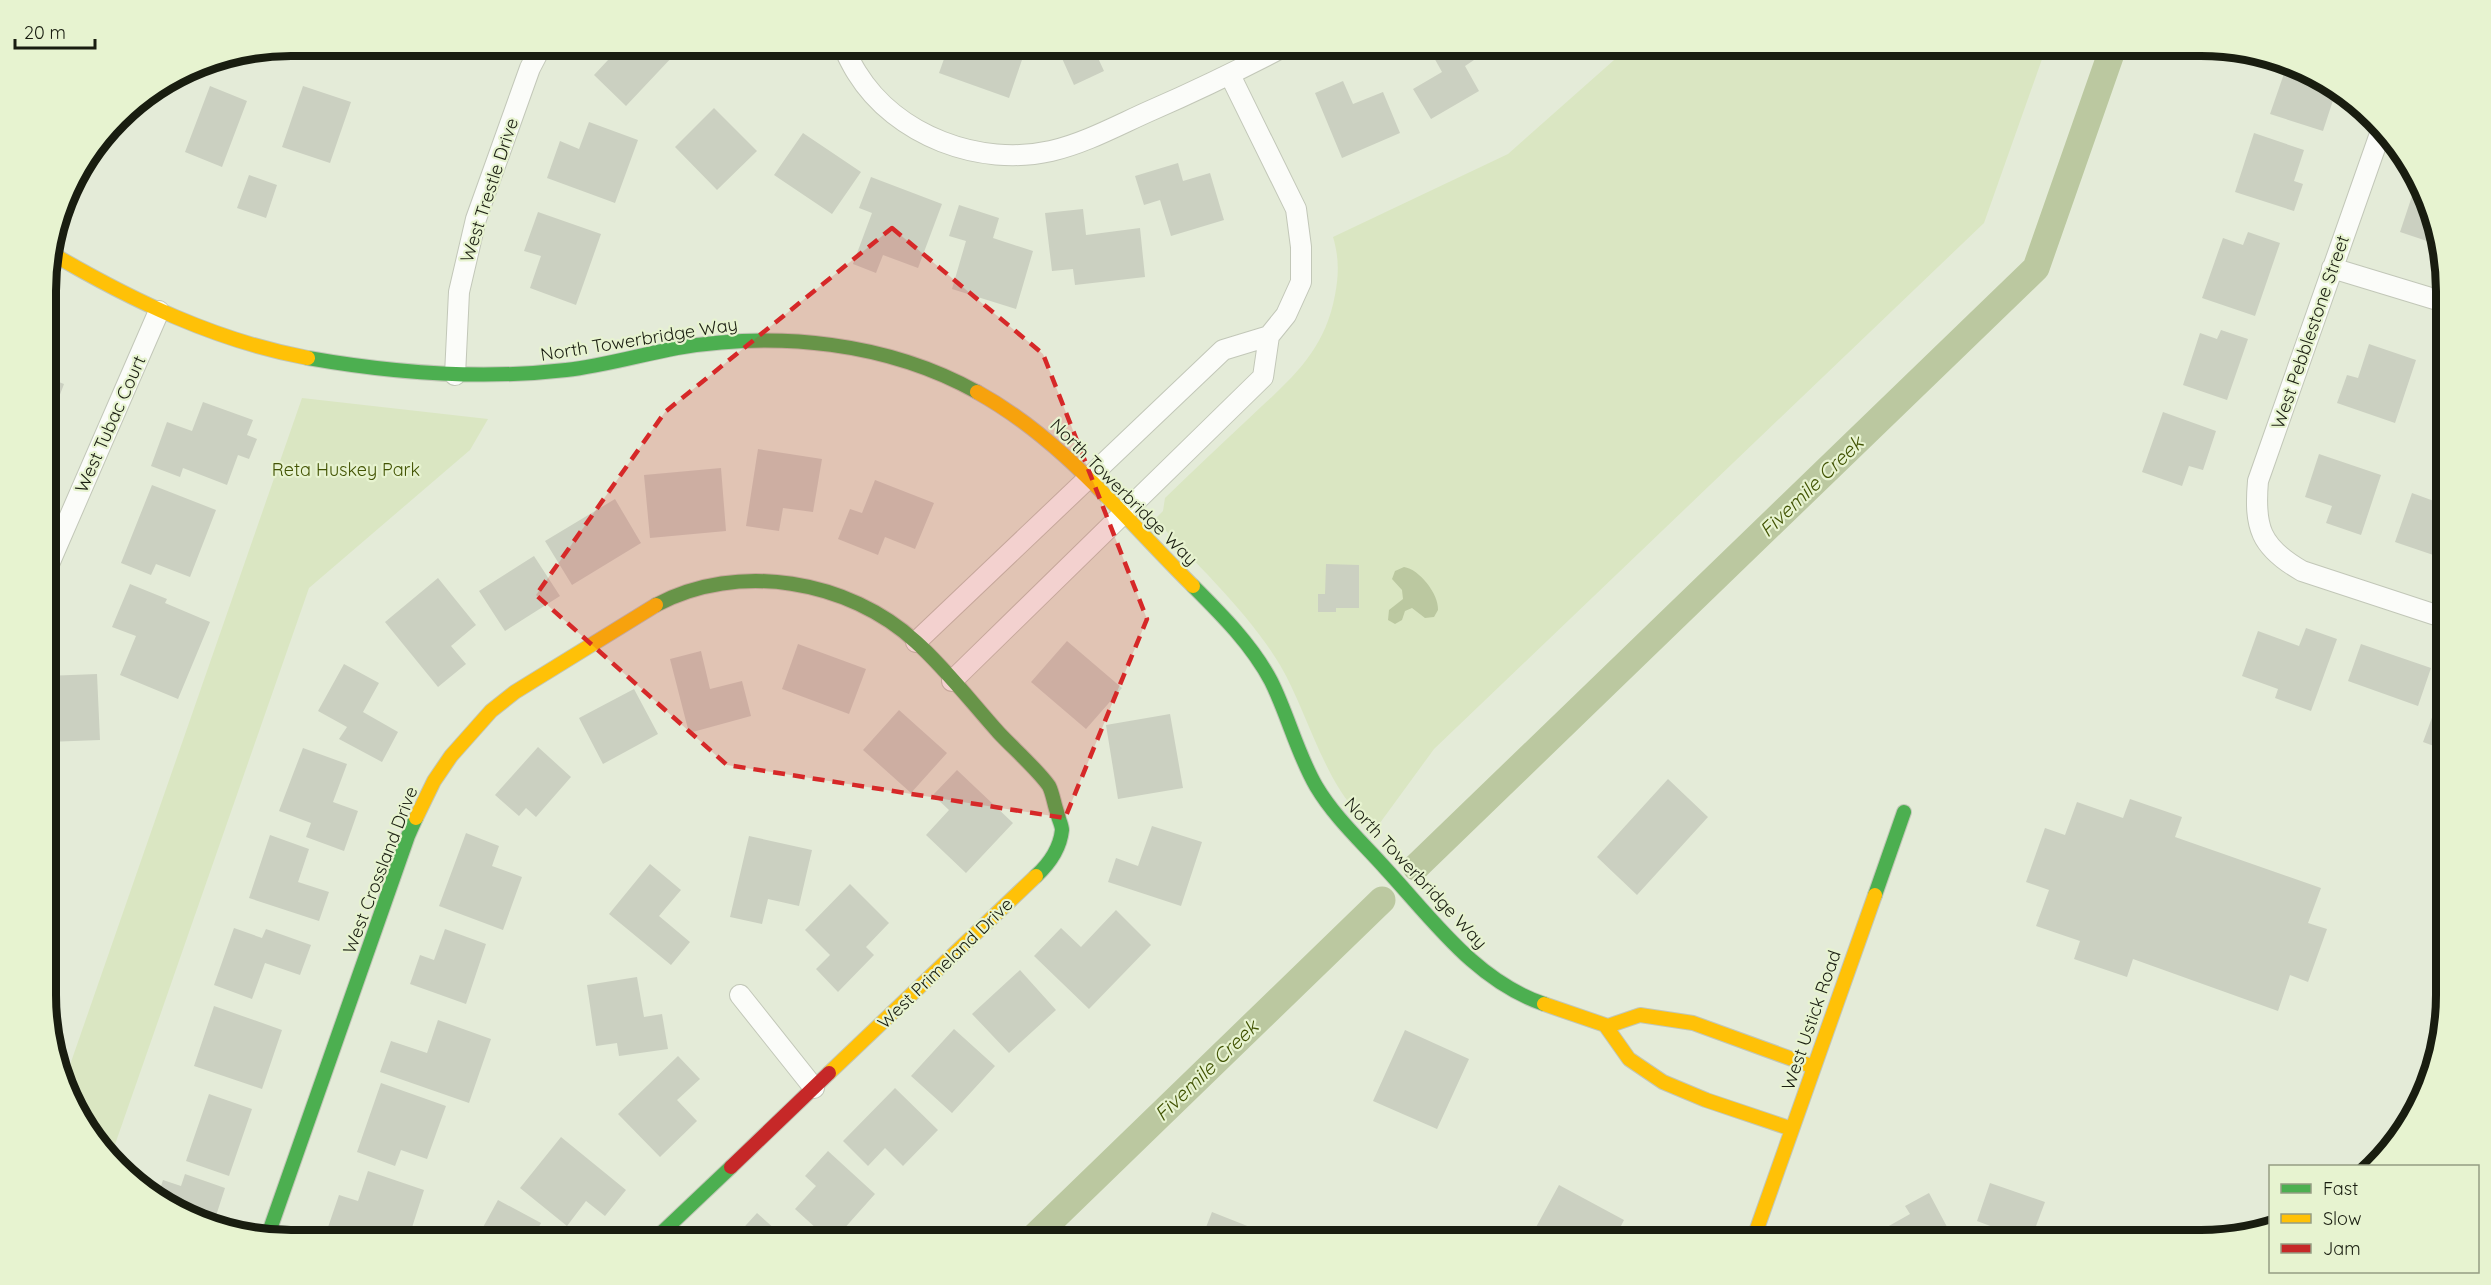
<svg xmlns="http://www.w3.org/2000/svg" width="2491" height="1285" font-family="Quicksand,sans-serif">
<rect width="100%" height="100%" fill="#e4ebd8"/>
<path fill="#dae6c2" d="M1631 45H2047L1984 223 1434 749 1377 827C1371 823 1364 819 1359 814 1324 780 1306 709 1280 665 1249 613 1196 564 1155 519L1163 511 1165 498C1191 473 1218 447 1245 422 1287 382 1324 355 1335 295 1339 274 1339 257 1333 237L1508 154Z
M302 398 488 419 470 450 309 588 111 1156 95 1144 63 1085Z"/>
<path fill="#bbc8a0" d="M1404 567C1419 569 1439 594 1438 610L1434 617 1425 618 1412 608 1405 611 1402 620 1395 624 1388 620 1389 610 1403 599 1402 590 1392 579 1395 571Z"/>
<g fill="none" stroke-linecap="round" stroke-linejoin="round">
<path stroke="#bbc8a0" stroke-width="27" d="M1416 867 2036 268 2114 45
M1031 1240 1382 900"/>
</g>
<path fill="#cbd0c1" d="M622 45H663L674 55 626 106 594 75Z
M949 45H1027L1009 98 939 73Z
M1056 45H1092L1104 71 1074 85Z
M1427 45H1465L1474 60 1465 66 1479 91 1431 119 1413 89 1442 72Z
M2287 65 2309 70 2327 83 2326 88 2336 91 2323 131 2270 114Z
M1343 81 1353 104 1383 92 1400 133 1342 158 1315 93Z
M210 86 247 101 222 167 185 152Z
M303 86 351 102 330 163 282 147Z
M714 108 757 151 717 190 675 147Z
M589 122 638 140 615 203 547 178 560 141 579 149Z
M803 133 861 172 832 214 774 175Z
M2254 133 2304 150 2294 181 2303 184 2294 211 2235 192Z
M1178 163 1183 181 1210 173 1224 220 1171 236 1160 200 1144 205 1135 176Z
M249 175 277 185 266 218 237 208Z
M871 177 942 204 918 268 883 255 876 273 853 264 872 213 859 208Z
M2416 184 2439 245 2400 232Z
M959 205 999 218 993 238 1033 251 1016 309 952 289 966 241 949 236Z
M1083 209 1086 235 1140 228 1145 277 1075 285 1073 269 1052 271 1045 213Z
M538 212 601 234 576 305 530 288 541 256 524 251Z
M2248 232 2280 243 2255 316 2202 298 2223 238 2243 245Z
M46 330 54 333 46 353Z
M2221 330 2248 339 2227 400 2183 385 2200 333 2217 339Z
M2369 344 2416 360 2395 423 2337 403 2347 375 2358 378Z
M46 377 64 384 48 426 46 425Z
M2444 398V431L2433 427Z
M203 402 253 420 247 435 257 439 249 459 238 455 227 485 183 468 180 477 151 466 167 422 192 431Z
M2163 412 2216 431 2203 470 2189 466 2182 486 2142 472Z
M758 449 822 459 813 512 783 508 779 531 746 526Z
M2319 454 2381 475 2361 535 2326 523 2332 506 2305 497Z
M721 468 726 531 650 538 644 475Z
M875 480 934 503 915 549 885 537 878 555 838 539 850 509 862 513Z
M152 485 216 510 190 577 156 564 151 575 121 563Z
M2412 493 2445 505V559L2395 542Z
M615 499 641 543 572 585 545 541Z
M534 556 560 596 505 631 479 591Z
M1326 564 1359 565V608H1336V612H1318V594H1325Z
M438 578 476 625 451 646 466 664 438 687 385 622Z
M130 584 167 599 165 603 210 622 178 699 120 675 136 636 112 627Z
M2306 628 2337 639 2311 711 2275 698 2278 689 2242 676 2258 631 2299 646Z
M1067 641 1122 688 1086 729 1031 682Z
M798 644 866 669 849 714 782 689Z
M2361 644 2431 668 2418 706 2348 681Z
M701 651 710 689 742 681 751 716 689 733 670 659Z
M344 664 379 683 363 712 398 732 382 762 339 739 347 727 318 711Z
M97 674 100 740 47 742 46 676Z
M2445 682V750L2423 742Z
M634 689 658 734 603 764 579 718Z
M899 710 947 753 911 793 863 750Z
M1170 714 1183 788 1118 799 1106 725Z
M538 747 571 777 536 817 526 808 519 816 495 795Z
M303 748 347 764 333 802 358 811 344 851 306 837 311 823 279 811Z
M957 770 1013 823 966 873 926 835 949 810 933 795Z
M1668 779 1708 817 1637 895 1597 857Z
M2130 799 2182 817 2175 837 2321 888 2308 923 2327 929 2308 982 2290 975 2278 1011 2133 959 2127 977 2074 959 2080 941 2036 926 2049 890 2026 882 2045 828 2065 835 2077 802 2123 818Z
M1152 826 1202 842 1181 906 1108 882 1116 858 1138 866Z
M466 833 499 846 492 866 522 877 503 930 439 906Z
M270 835 309 849 298 882 329 892 319 921 249 898Z
M749 836 812 850 799 906 768 899 762 924 730 917Z
M650 864 681 890 659 916 690 942 671 965 609 914Z
M850 884 889 923 866 947 874 955 838 992 816 969 830 955 805 930Z
M1116 910 1151 945 1089 1009 1034 956 1061 928 1081 947Z
M234 928 262 938 266 929 311 945 300 975 265 963 252 999 214 985Z
M445 929 486 944 466 1004 410 984 420 955 434 960Z
M1020 970 1056 1010 1009 1053 972 1014Z
M637 977 644 1017 662 1014 668 1049 619 1056 617 1043 596 1046 587 985Z
M214 1006 282 1030 262 1089 194 1066Z
M438 1020 491 1039 469 1103 380 1072 391 1041 427 1053Z
M954 1029 995 1066 952 1113 911 1076Z
M1405 1030 1469 1059 1437 1129 1373 1101Z
M678 1056 700 1079 677 1100 697 1121 660 1157 618 1114Z
M381 1083 446 1106 427 1159 401 1150 395 1166 357 1152Z
M895 1088 938 1130 903 1166 885 1148 868 1166 843 1141Z
M209 1094 252 1109 229 1176 186 1161Z
M561 1137 626 1190 605 1216 586 1201 567 1226 520 1188Z
M828 1151 875 1194 834 1240H829L795 1209 816 1186 805 1176Z
M368 1171 424 1190 408 1240H373L364 1237 363 1240H336L325 1236 339 1195 358 1201Z
M185 1174 225 1188 214 1222 182 1215 158 1195 163 1180 181 1186Z
M1990 1183 2045 1202 2033 1234 2046 1240H1997L2001 1230 1977 1221Z
M1559 1185 1624 1220 1614 1240H1529Z
M1929 1193 1954 1240H1876L1873 1235 1910 1214 1905 1206Z
M498 1200 541 1223 532 1240H476Z
M1212 1212 1260 1231 1256 1240H1201Z
M757 1213 787 1240H740L736 1236Z"/>
<g fill="none" stroke-linecap="round" stroke-linejoin="round">
<defs>
<path id="street" d="M842 45C847 54 851 64 857 73 896 136 980 167 1051 151 1086 143 1120 124 1152 110 1198 90 1243 68 1287 45
M1230 75 1296 209 1301 247V282L1286 315 1269 336
M2382 128 2258 481C2254 527 2260 547 2302 571L2445 618
M2332 268 2444 302
M455 375 459 292 476 219 530 68 542 45
M46 571 159 311
M916 642 1223 350 1269 336 1263 377 952 681
M740 995 814 1088"/>
<path id="fast" d="M308 358C393 373 479 380 566 370 603 366 640 355 677 348 778 331 887 342 977 392
M1193 586C1222 615 1252 645 1271 681 1288 715 1297 753 1316 786 1335 818 1362 842 1386 869 1433 920 1476 981 1544 1004
M656 605C738 561 849 580 916 642 946 669 972 703 999 733 1013 748 1038 770 1049 786 1053 794 1054 804 1057 812 1058 818 1062 825 1062 830 1060 849 1049 864 1036 876
M1875 895 1904 812
M268 1235 408 836 416 818
M654 1240 731 1167"/>
<path id="slow" d="M51 253C131 300 216 341 308 358
M977 392C1064 440 1124 518 1193 586
M416 818 434 781 451 756 491 711 515 692 656 605
M1544 1004 1605 1025 1629 1059 1663 1082 1706 1100 1792 1129
M1608 1026 1640 1015 1693 1023 1814 1067
M829 1073 1036 876
M1753 1240 1875 895"/>
<path id="jam" d="M731 1167 829 1073"/>
</defs>
<use href="#street" stroke="#c2c7b8" stroke-width="22"/>
<use href="#fast" stroke="#c2c7b8" stroke-width="16"/>
<use href="#slow" stroke="#c2c7b8" stroke-width="16"/>
<use href="#jam" stroke="#c2c7b8" stroke-width="16"/>
<use href="#street" stroke="#fbfcf9" stroke-width="20"/>
<use href="#fast" stroke="#4caf50" stroke-width="14"/>
<use href="#slow" stroke="#ffc107" stroke-width="14"/>
<use href="#jam" stroke="#c62828" stroke-width="14"/>
</g>
<path fill="#d62828" fill-opacity="0.2" stroke="#d62828" stroke-width="4.5" stroke-dasharray="12 8" stroke-linejoin="round" d="M892 228 1043 354 1147 619 1065 818 727 765 536 595 665 412Z"/>
<g text-anchor="middle" dominant-baseline="central" stroke-width="4.5" stroke-linejoin="round" paint-order="stroke">
<g font-size="18" fill="#191d10" stroke="#e7f3d0">
<text transform="translate(489 190) rotate(-72)">West Trestle Drive</text>
<text transform="translate(2310 332) rotate(-71)">West Pebblestone Street</text>
<text transform="translate(639 339) rotate(-9)">North Towerbridge Way</text>
<text transform="translate(110 424) rotate(-66)">West Tubac Court</text>
<text transform="translate(1124 492) rotate(45)">North Towerbridge Way</text>
<text transform="translate(380 870) rotate(-69)">West Crossland Drive</text>
<text transform="translate(1416 873) rotate(47)">North Towerbridge Way</text>
<text transform="translate(945 963) rotate(-44)">West Primeland Drive</text>
<text transform="translate(1811 1020) rotate(-71)">West Ustick Road</text>
</g>
<g font-size="18" fill="#425303" stroke="#e7f3d0">
<text x="346" y="469">Reta Huskey Park</text>
</g>
<g font-size="20" font-style="italic" fill="#415303" stroke="#e7f3d0">
<text transform="translate(1811 486) rotate(-44)">Fivemile Creek</text>
<text transform="translate(1206 1070) rotate(-44)">Fivemile Creek</text>
</g>
</g>
<path d="M0 0H2491V1285H0ZM291 56H2201A235 235 0 0 1 2436 291V995A235 235 0 0 1 2201 1230H291A235 235 0 0 1 56 995V291A235 235 0 0 1 291 56Z" fill="#e7f3d0" fill-rule="evenodd"/>
<path fill="none" stroke="#191d10" stroke-width="8" d="M291 56H2201A235 235 0 0 1 2436 291V995A235 235 0 0 1 2201 1230H291A235 235 0 0 1 56 995V291A235 235 0 0 1 291 56Z"/>
<rect x="2269" y="1165" width="210" height="108" fill="#e7f3d0" stroke="#959d83" stroke-width="1.5"/>
<rect x="2281" y="1184" width="30" height="9" fill="#4caf50" stroke="#959d83" stroke-width="1.5"/>
<text x="2323" y="1195" font-size="18" fill="#191d10">Fast</text>
<rect x="2281" y="1214" width="30" height="9" fill="#ffc107" stroke="#959d83" stroke-width="1.5"/>
<text x="2323" y="1225" font-size="18" fill="#191d10">Slow</text>
<rect x="2281" y="1244" width="30" height="9" fill="#c62828" stroke="#959d83" stroke-width="1.5"/>
<text x="2323" y="1255" font-size="18" fill="#191d10">Jam</text>
<path d="M15 39v9h80v-9" fill="none" stroke="#191d10" stroke-width="3"/>
<text x="24" y="39" font-size="18" fill="#191d10" stroke="#e7f3d0" stroke-width="4.5" paint-order="stroke">20 m</text>
</svg>
